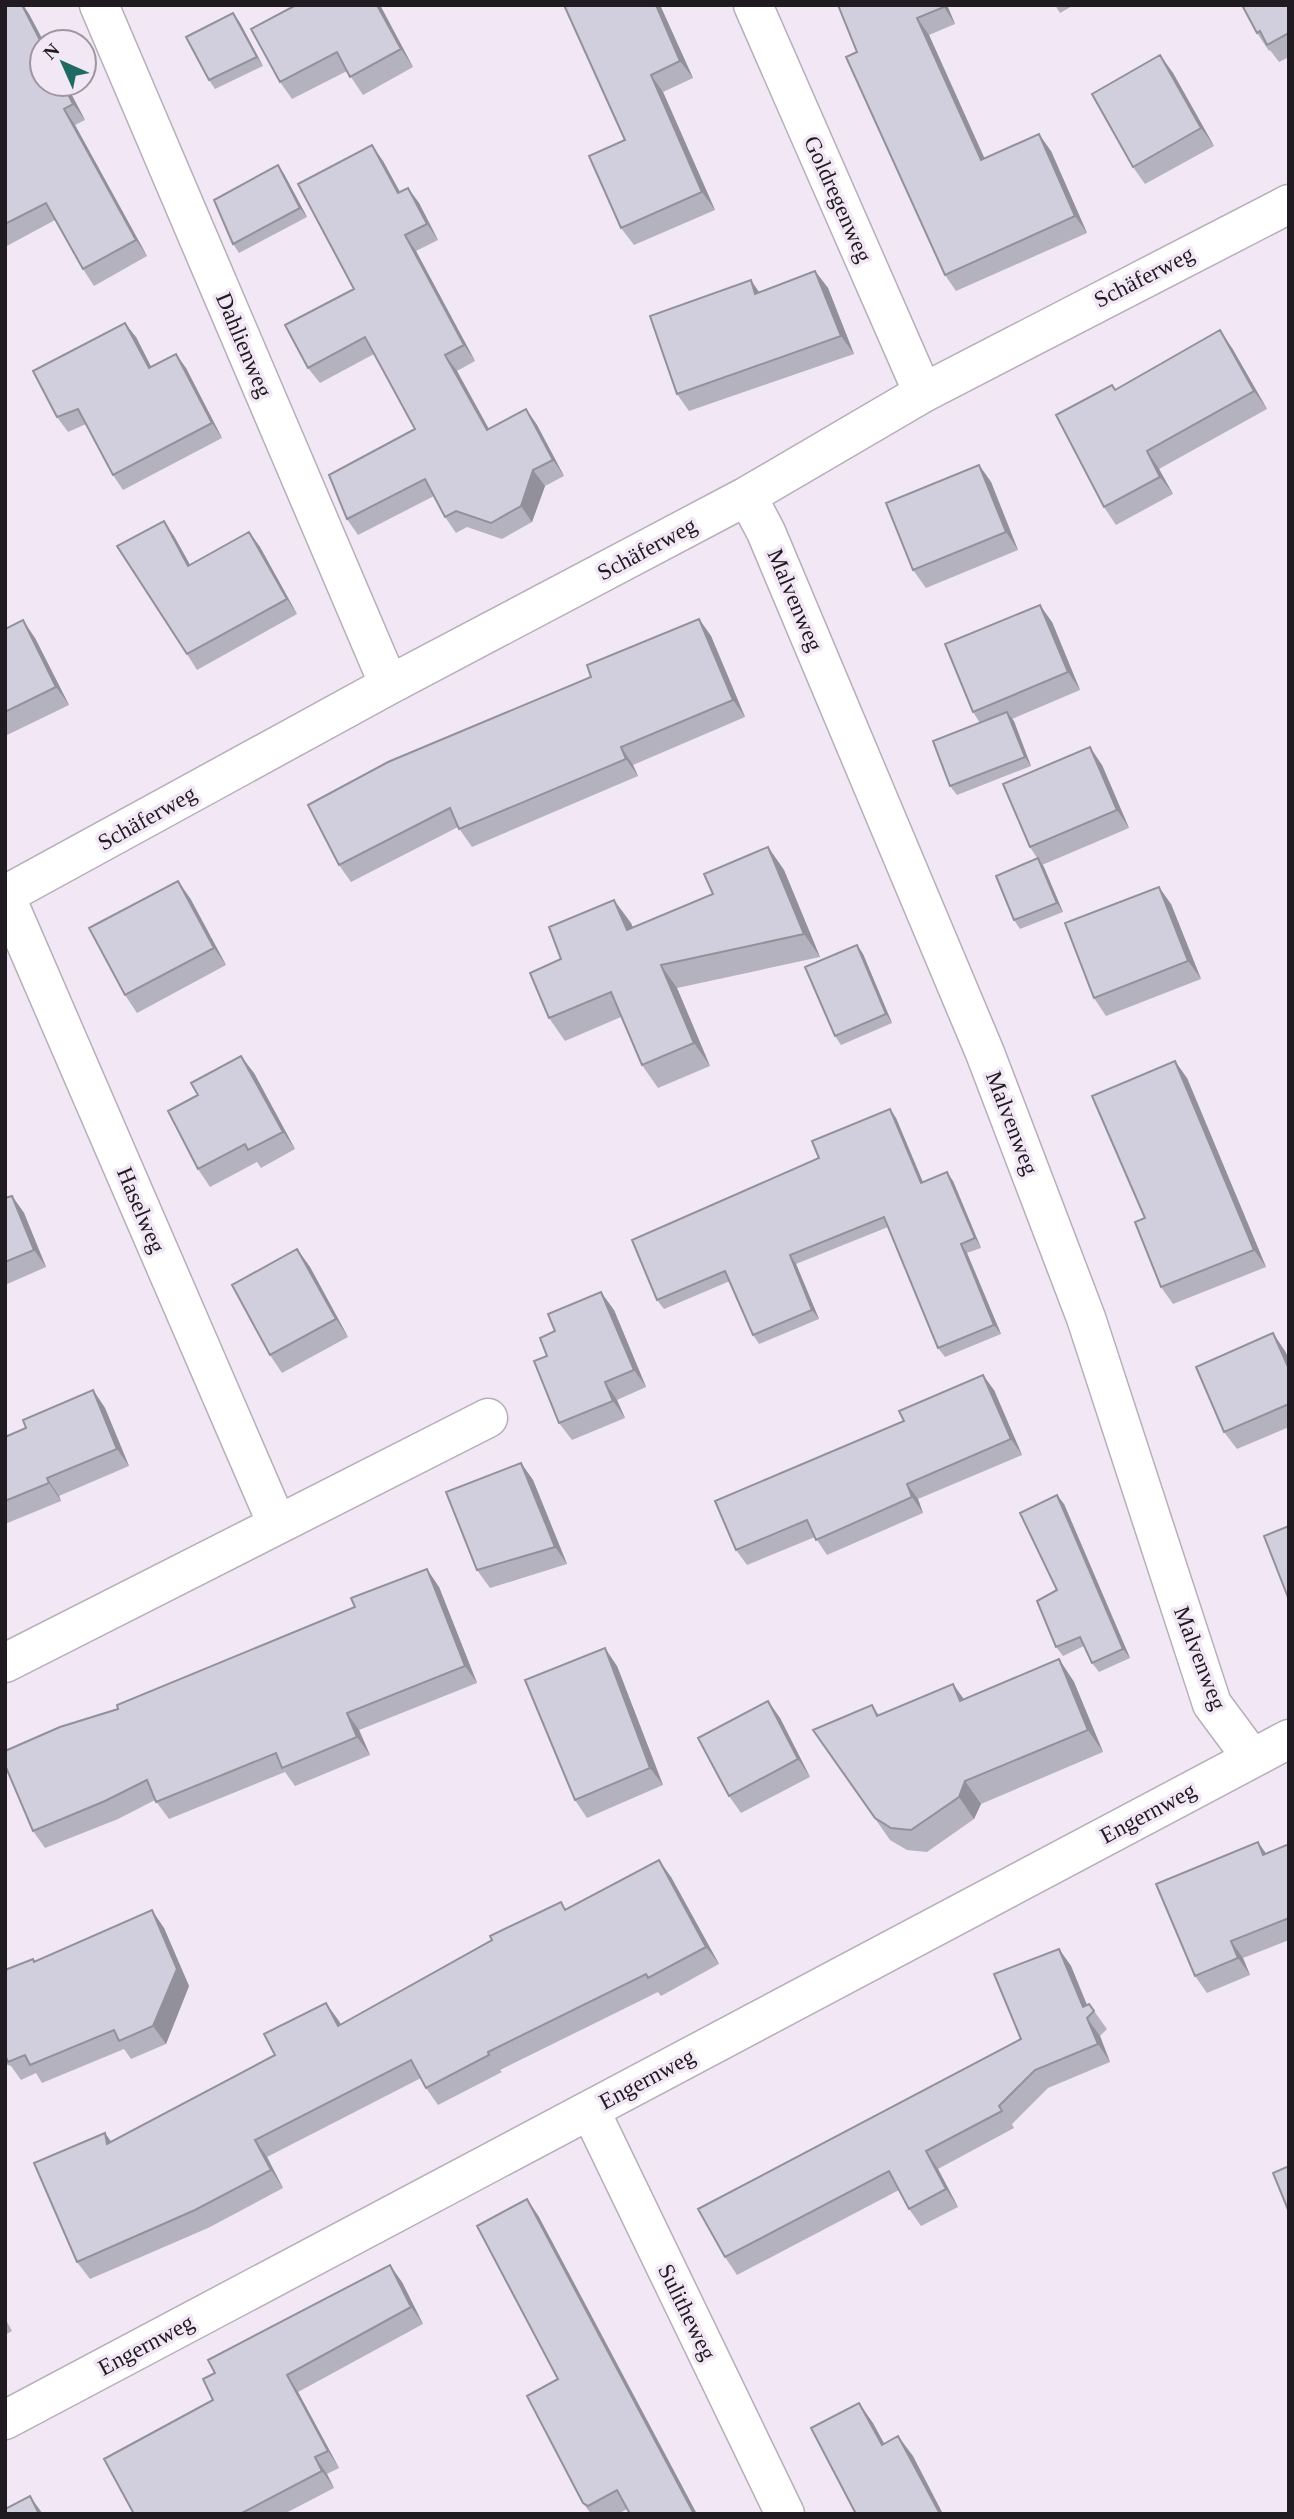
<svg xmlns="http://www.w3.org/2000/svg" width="1294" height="2519" font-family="Georgia,serif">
<rect width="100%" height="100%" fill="#f2e7f4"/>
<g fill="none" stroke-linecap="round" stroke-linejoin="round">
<defs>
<path id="minor" d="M99 5 389 685
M753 5 923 393
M747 496 766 532 985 1053 1086 1318 1212 1704 1252 1758
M277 1524 5 895 389 685 747 496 923 393 1289 204
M5 1663 488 1418
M590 2110 785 2514
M5 2420 1289 1739"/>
</defs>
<use href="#minor" stroke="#b8aeba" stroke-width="41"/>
<use href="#minor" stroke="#fff" stroke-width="38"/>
</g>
<path fill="#b4b2bf" d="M5 5H23L29 14 85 120 75 125 147 256 94 286 83 269 55 220 5 247Z
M296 5H380L413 67 363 95 347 71 292 99 280 82Z
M660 5 693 78 663 92 715 210 634 245 621 228 625 140Z
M838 5H947L955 24 929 35 984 159 1051 151 1087 233 956 291 945 275Z
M1055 5H1074L1060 13Z
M1289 5V57L1279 62 1270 50 1269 51 1257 33Z
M233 13 240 23 263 66 215 89 209 80Z
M1160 55 1173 73 1214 146 1145 184 1133 167Z
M383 161 400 192 408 188 419 203 438 240 416 251 475 361 457 371 489 429 526 409 537 425 564 476 545 486 532 522 502 539 467 527 456 533 445 517 434 496 358 535 347 519 415 429 374 354 320 383 308 368 354 289Z
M284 174 307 217 239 253 233 244Z
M815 271 828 288 854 354 689 411 677 394Z
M136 337 151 367 186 368 222 438 123 490 113 475 86 424 68 432 57 417Z
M1232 348 1267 409 1159 469 1173 494 1116 525 1104 507 1116 390Z
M979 465 991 482 1018 550 926 588 913 570Z
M249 532 260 547 297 614 197 670 187 654 174 536 190 565Z
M699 619 711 636 745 717 633 765 638 776 472 847 458 827 351 882 339 865 591 677Z
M1052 622 1080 690 1012 719 1031 766 957 795 950 786 980 723 973 712Z
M5 629 35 638 69 705 5 736Z
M1102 765 1129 828 1042 865 1063 912 1020 929 1014 920 1037 858 1030 847Z
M768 847 784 870 820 957 677 988 710 1066 658 1088 642 1065 621 1017 565 1041 549 1018 561 959 631 923 633 928 713 894Z
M190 898 226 965 137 1013 125 995Z
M1171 904 1201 979 1106 1016 1094 998Z
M857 945 863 954 892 1023 841 1045 835 1036Z
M254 1073 295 1149 261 1168 257 1162 210 1187 198 1169Z
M1187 1078 1266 1267 1173 1304 1161 1287 1145 1218Z
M890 1109 896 1118 923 1182 953 1181 981 1248 967 1253 1001 1334 945 1357 938 1348 888 1227 796 1264 819 1319 759 1344 753 1335 730 1281 664 1309 657 1300 819 1158Z
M12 1196 24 1213 46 1267 5 1285V1198Z
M297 1249 310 1267 348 1337 282 1373 270 1355Z
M614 1310 646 1387 617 1400 625 1418 572 1440 559 1423Z
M1285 1351 1289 1359V1427L1237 1449 1224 1432Z
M93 1390 105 1408 129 1466 59 1496 61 1501 5 1524V1437L26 1428Z
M994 1390 1022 1455 918 1499 923 1513 827 1555 815 1537 747 1565 736 1550Z
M521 1463 533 1480 567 1564 490 1588 477 1570Z
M1064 1504 1130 1658 1099 1672 1092 1663 1084 1646 1063 1656 1056 1647 1057 1590Z
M439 1587 477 1683 359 1730 370 1755 295 1786 285 1772 169 1819 155 1800 118 1819 45 1848 33 1831 118 1709Z
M1059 1659 1074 1682 1103 1752 981 1804 974 1819 927 1852 907 1850 890 1840 813 1730 872 1705 879 1715 953 1684 964 1699Z
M617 1666 663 1785 587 1818 575 1800Z
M768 1701 780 1718 810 1777 741 1813 729 1796Z
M1289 1844V1940L1243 1958 1250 1975 1207 1993 1195 1976 1266 1854Z
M671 1877 719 1964 661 1996 658 1992 500 2070 502 2072 438 2105 426 2088 421 2078 267 2157 283 2188 208 2228 90 2279 77 2262 105 2133 111 2142 339 2021 341 2025 566 1909Z
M164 1928 189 1986 166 2044 131 2059 124 2049 42 2083 36 2073 21 2080 11 2066 5 2064V1970L33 1959 35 1962Z
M1059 1949 1071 1966 1087 2005 1089 2004 1107 2029 1100 2036 1110 2062 1048 2088 1012 2124 1014 2128 938 2169 958 2207 921 2226 909 2209 899 2190 737 2275 725 2257 1021 2039Z
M527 2199 539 2217 627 2509 618 2514H591L583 2503 558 2379Z
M402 2282 423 2324 298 2392 339 2468 327 2474 334 2488 284 2514H134L213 2400Z
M5 2318 12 2331 5 2335Z"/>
<path fill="#92919b" d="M22 5H23L29 14 44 42H42V44Z
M377 5H380L413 67 401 49Z
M656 5H660L693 78 680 61Z
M943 5H947L955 24 944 7Z
M233 13 240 23 263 66 257 57Z
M917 18 929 35 993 177 981 160Z
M1160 55 1173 73 1214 146 1201 128Z
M651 75 663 92 715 210 702 192Z
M63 84H66L85 120 73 104Z
M64 109 75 125 147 256 136 240Z
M1039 134 1051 151 1087 233 1075 216Z
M372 145 383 161 409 209 398 193Z
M278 165 284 174 307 217 300 208Z
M408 188 419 203 438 240 427 224Z
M405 235 416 251 475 361 464 345Z
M815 271 828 288 854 354 841 336Z
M751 280 763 298 755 294Z
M125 323 136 337 159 382 149 368Z
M1220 330 1232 348 1267 409 1254 391Z
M176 354 186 368 222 438 212 423Z
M445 355 457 371 498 446 487 430Z
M526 409 537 425 564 476 553 460Z
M1147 451 1159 469 1173 494 1160 477Z
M979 465 991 482 1018 550 1006 532Z
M533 470 545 486 532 522 521 506Z
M164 521 174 536 199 581 188 566Z
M249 532 260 547 297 614 287 599Z
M1040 605 1052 622 1080 690 1068 672Z
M699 619 711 636 745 717 733 700Z
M23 620 35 638 69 705 56 687Z
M1007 712 1014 721 1031 766 1025 757Z
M621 747 633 765 638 776 626 759Z
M1090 747 1102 765 1129 828 1117 810Z
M768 847 784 870 820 957 804 934Z
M1038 858 1044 867 1063 912 1057 903Z
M178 881 190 898 226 965 214 948Z
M1159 887 1171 904 1201 979 1188 961Z
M614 900 631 923 643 953 627 930Z
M857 945 863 954 892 1023 886 1014Z
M661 965 677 988 710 1066 694 1043Z
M241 1056 254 1073 295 1149 283 1132Z
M1175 1061 1187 1078 1266 1267 1254 1250Z
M890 1109 896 1118 927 1192 921 1183Z
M947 1172 953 1181 981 1248 975 1238Z
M12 1196 24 1213 46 1267 34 1250Z
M961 1244 967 1253 1001 1334 994 1325Z
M297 1249 310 1267 348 1337 336 1319Z
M790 1255 796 1264 819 1319 812 1310Z
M601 1292 614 1310 646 1387 634 1370Z
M1273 1333 1285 1351 1289 1359V1369Z
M983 1375 994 1390 1022 1455 1011 1439Z
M605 1382 617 1400 625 1418 613 1401Z
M93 1390 105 1408 129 1466 117 1449Z
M521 1463 533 1480 567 1564 555 1547Z
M47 1478 59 1496 61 1501 49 1483Z
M907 1484 918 1499 923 1513 912 1497Z
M1057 1495 1064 1504 1130 1658 1123 1649Z
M427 1569 439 1587 477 1683 465 1666Z
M605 1648 617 1666 663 1785 650 1768Z
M1059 1659 1074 1682 1103 1752 1088 1730Z
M953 1684 969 1707 960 1701Z
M768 1701 780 1718 810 1777 798 1759Z
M347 1713 359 1730 370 1755 357 1737Z
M965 1781 981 1804 974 1819 959 1797Z
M1258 1842 1270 1859 1263 1855Z
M659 1860 671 1877 719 1964 706 1947Z
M152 1910 164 1928 189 1986 166 2044 153 2026Z
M1231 1941 1243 1958 1250 1975 1238 1958Z
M1059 1949 1071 1966 1091 2015 1083 2007Z
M326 2003 339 2021 350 2044 338 2026Z
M1087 2018 1100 2036 1110 2062 1098 2044Z
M105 2133 117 2150 107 2144Z
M255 2140 267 2157 283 2188 271 2170Z
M926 2151 938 2169 958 2207 946 2189Z
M527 2199 539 2217 697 2514H694Z
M390 2265 402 2282 423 2324 411 2307Z
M287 2375 298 2392 339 2468 328 2451Z
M859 2403 873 2423 896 2465 882 2445Z
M898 2436 913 2456 943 2514H940Z
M315 2457 327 2474 334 2488 322 2471Z
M30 2496 42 2513V2514H39Z"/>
<path fill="#d1cfde" stroke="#92919b" stroke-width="2" d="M5 5H22L42 44V84H63L73 104 64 109 136 240 83 269 46 203 5 224Z
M296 5H377L401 49 350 77 337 52 280 82 251 29Z
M564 5H656L680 61 651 75 702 192 621 228 589 156 625 140Z
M838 5H943L944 7 917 18 981 160 1039 134 1075 216 945 275 846 57 857 52Z
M1242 5H1289V33L1267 45 1260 31 1257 33Z
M233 13 257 57 209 80 186 37Z
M1160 55 1201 128 1133 167 1092 94Z
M372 145 398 193 408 188 427 224 405 235 464 345 445 355 487 430 526 409 553 460 533 470 521 506 491 523 456 511 445 517 425 479 347 519 329 475 415 429 365 337 308 368 285 325 354 289 298 184Z
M278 165 300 208 233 244 214 200Z
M815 271 841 336 677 394 650 316 751 280 755 294Z
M125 323 149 368 176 354 212 423 113 475 78 409 57 417 33 371Z
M1220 330 1254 391 1147 451 1160 477 1104 507 1056 415 1112 385 1115 390Z
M979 465 1006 532 913 570 886 503Z
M164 521 188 566 249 532 287 599 187 654 117 546Z
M1040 605 1068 672 973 712 945 644Z
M699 619 733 700 621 747 626 759 459 829 450 808 339 865 308 805 388 762 591 677 587 665Z
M23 620 56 687 5 712V629Z
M1007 712 1025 757 950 786 933 741Z
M1090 747 1117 810 1030 847 1003 784Z
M768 847 804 934 661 965 694 1043 642 1065 611 992 549 1018 530 973 561 959 549 927 614 900 627 930 713 894 704 874Z
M1038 858 1057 903 1014 920 996 876Z
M178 881 214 948 125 995 89 928Z
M1159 887 1188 961 1094 998 1065 923Z
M857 945 886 1014 835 1036 805 967Z
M241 1056 283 1132 248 1150 245 1144 198 1169 168 1111 198 1095 191 1083Z
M1175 1061 1254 1250 1161 1287 1135 1222 1145 1218 1092 1096Z
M890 1109 921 1183 947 1172 975 1238 961 1244 994 1325 938 1348 884 1217 790 1255 812 1310 753 1335 725 1271 657 1300 632 1240 819 1158 812 1141Z
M12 1196 34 1250 5 1262V1198Z
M297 1249 336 1319 270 1355 232 1285Z
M601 1292 634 1370 605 1382 613 1401 559 1423 534 1361 547 1356 540 1338 555 1331 548 1314Z
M1273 1333 1289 1369V1404L1224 1432 1196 1367Z
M983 1375 1011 1439 907 1484 912 1497 816 1540 807 1520 736 1550 715 1501 904 1421 899 1411Z
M93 1390 117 1449 47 1478 49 1483 5 1501V1437L26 1428 23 1420Z
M521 1463 555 1547 477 1570 446 1492Z
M1057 1495 1123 1649 1092 1663 1080 1637 1056 1647 1037 1601 1057 1590 1020 1513Z
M1289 1526V1600L1264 1536Z
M427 1569 465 1666 347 1713 357 1737 282 1768 276 1753 156 1802 147 1780 105 1801 33 1831 5 1765V1751L60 1727 118 1709 117 1705 355 1607 351 1598Z
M605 1648 650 1768 575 1800 525 1680Z
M1059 1659 1088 1730 965 1781 959 1797 911 1830 891 1828 875 1818 813 1730 872 1705 877 1716 953 1684 960 1701Z
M768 1701 798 1759 729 1796 698 1738Z
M1258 1842 1263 1855 1289 1844V1918L1231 1941 1238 1958 1195 1976 1156 1884Z
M659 1860 706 1947 648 1978 646 1974 488 2052 489 2055 426 2088 411 2060 255 2140 271 2170 195 2210 77 2262 34 2163 105 2133 107 2144 275 2055 264 2034 326 2003 338 2026 492 1940 490 1936 561 1902 565 1910Z
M152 1910 177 1969 153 2026 119 2041 114 2030 30 2065 25 2055 8 2062 5 2055V1970L33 1959 34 1962Z
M1059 1949 1083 2007 1089 2004 1094 2011 1087 2018 1098 2044 1035 2070 999 2106 1002 2111 926 2151 946 2189 909 2209 889 2171 725 2257 698 2209 1021 2039 994 1974Z
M1289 2166V2212L1273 2173Z
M527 2199 694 2514H630L617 2490 588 2506 583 2503 527 2396 558 2379 477 2226Z
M390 2265 411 2307 287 2375 328 2451 315 2457 322 2471 240 2514H134L104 2459 213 2400 203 2379 215 2373 208 2360Z
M859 2403 882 2445 898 2436 940 2514H856L811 2428Z
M30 2496 39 2514H5V2509Z"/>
<g text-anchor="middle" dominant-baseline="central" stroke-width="7" stroke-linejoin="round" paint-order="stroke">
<g font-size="23" fill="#1f1b20" stroke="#f2e7f4">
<text transform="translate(838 199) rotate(66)">Goldregenweg</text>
<text transform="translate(1144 277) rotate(-27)">Schäferweg</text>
<text transform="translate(244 345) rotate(67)">Dahlienweg</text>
<text transform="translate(647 549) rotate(-28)">Schäferweg</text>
<text transform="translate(795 600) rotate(67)">Malvenweg</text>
<text transform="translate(147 818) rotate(-29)">Schäferweg</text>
<text transform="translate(1012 1123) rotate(69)">Malvenweg</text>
<text transform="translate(141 1210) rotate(67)">Haselweg</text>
<text transform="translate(1200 1658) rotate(69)">Malvenweg</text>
<text transform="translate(1148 1813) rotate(-28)">Engernweg</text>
<text transform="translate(647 2079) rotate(-28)">Engernweg</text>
<text transform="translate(687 2312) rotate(64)">Sulitheweg</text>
<text transform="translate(146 2345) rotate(-28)">Engernweg</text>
</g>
</g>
<rect width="1294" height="2519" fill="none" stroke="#1f1b20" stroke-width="14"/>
<g transform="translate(63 63) rotate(315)"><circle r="33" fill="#f2e7f4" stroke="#9e959f" stroke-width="2"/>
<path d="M0-5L12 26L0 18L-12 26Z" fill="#206a64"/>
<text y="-10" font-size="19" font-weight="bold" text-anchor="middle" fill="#1f1b20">N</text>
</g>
</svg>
